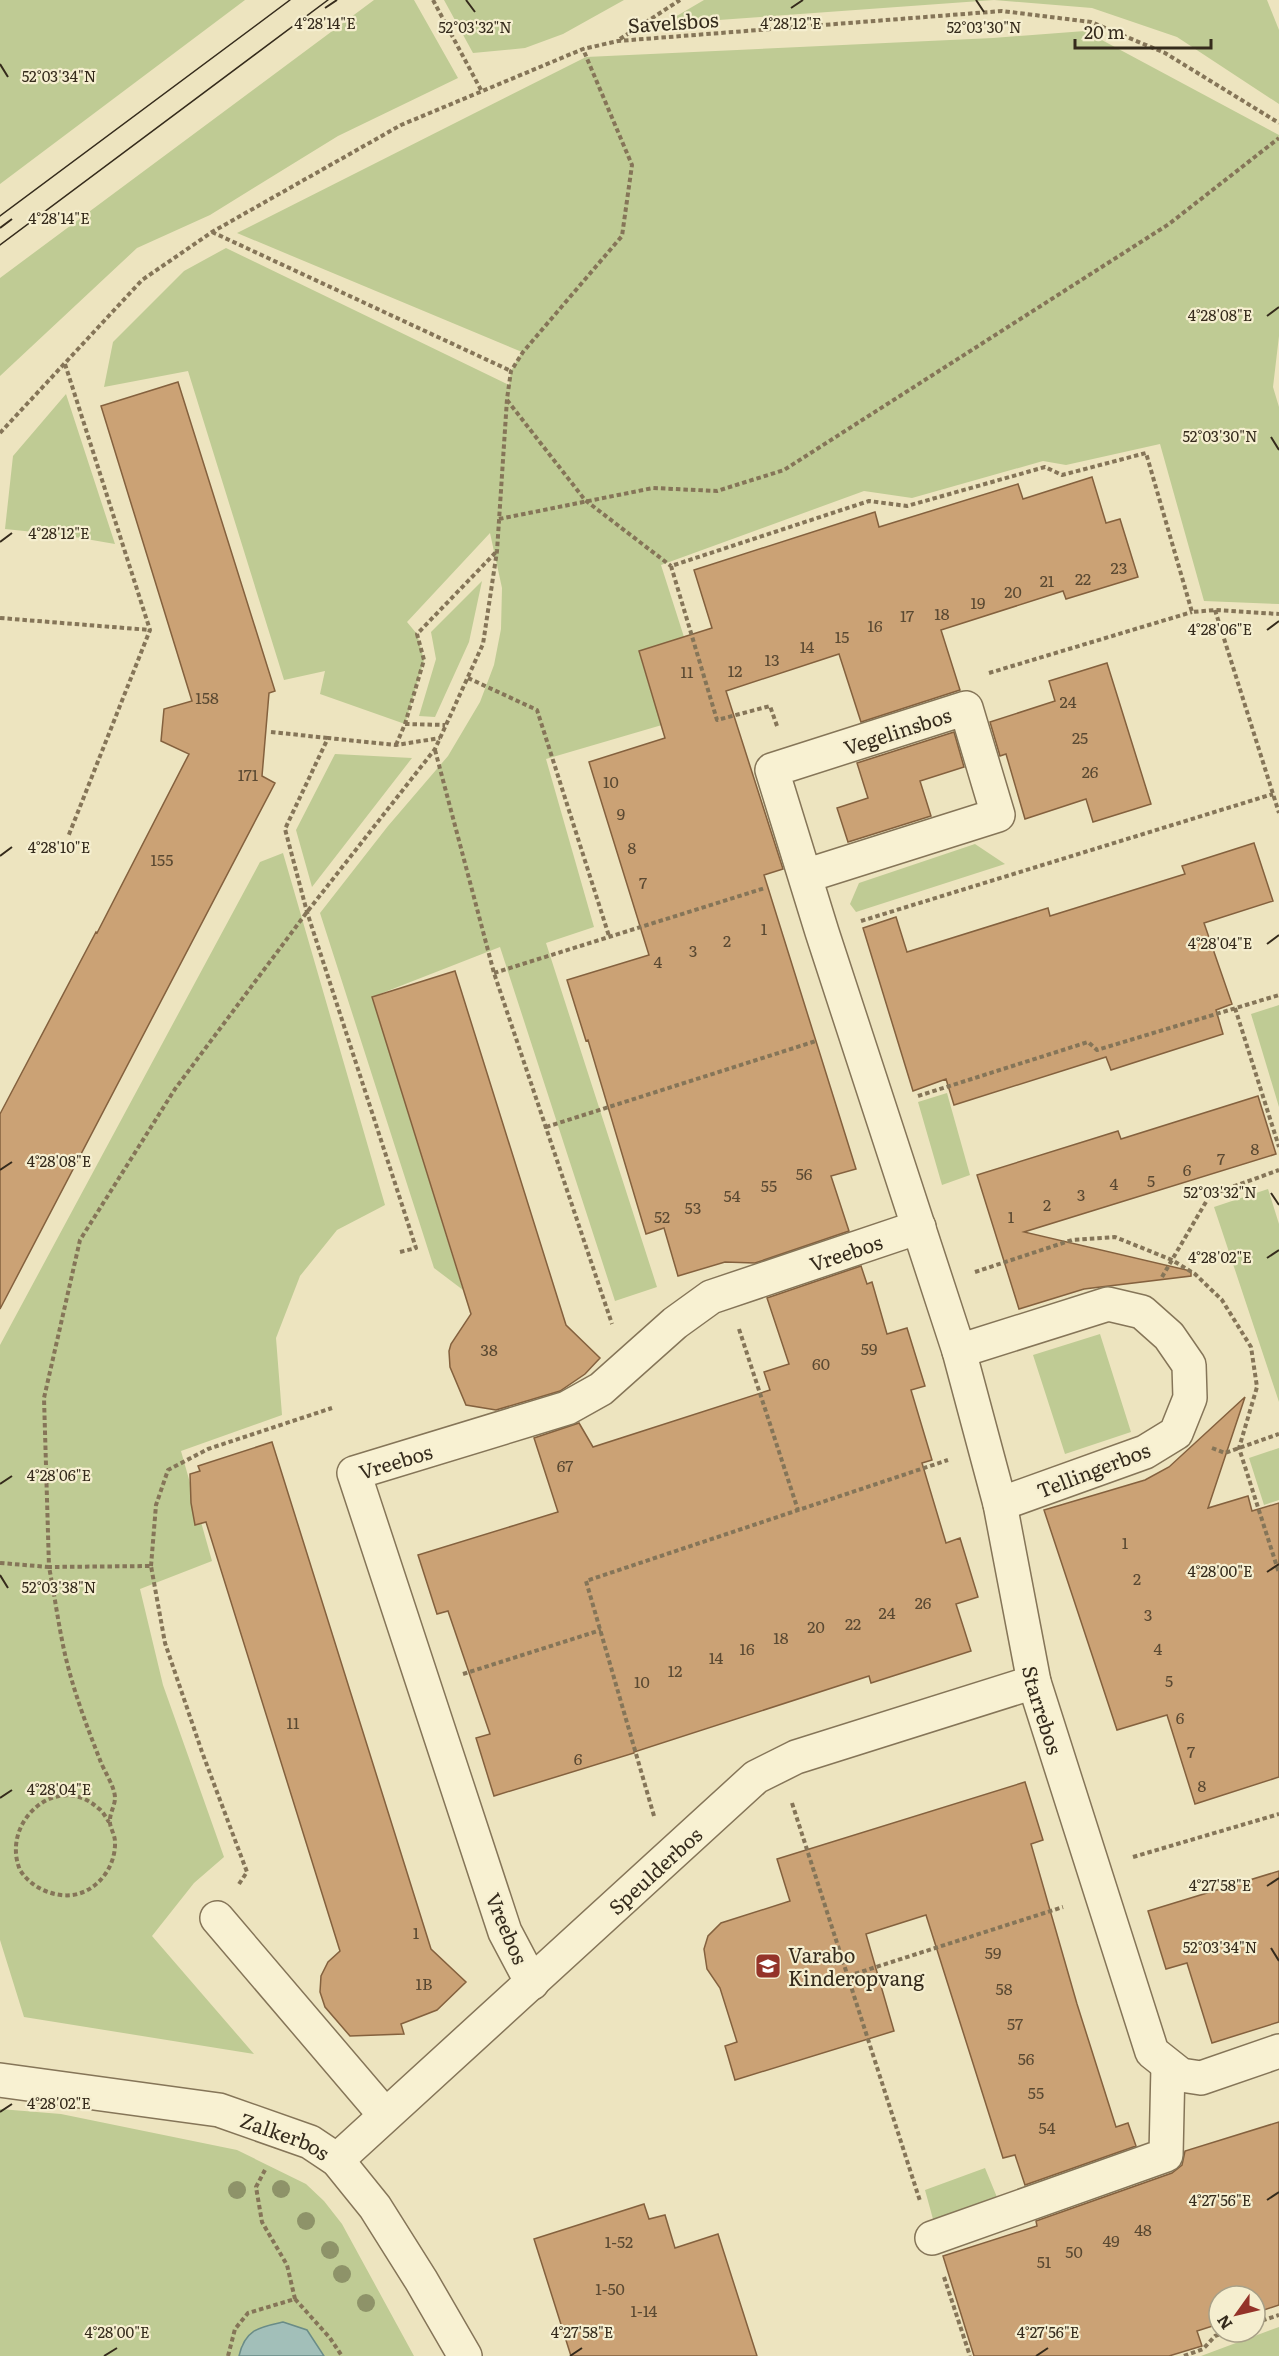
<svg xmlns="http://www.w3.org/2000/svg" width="1279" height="2356" font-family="Literata,serif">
<rect width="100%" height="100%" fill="#ede4bf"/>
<path fill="#bfcb94" d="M0 0H245L0 184Z
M374 0H414L458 78 338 136 210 215 137 248 0 376V278Z
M444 0H624L563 34 525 48 473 53Z
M704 0H1267L1279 30V104L1177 37 1092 8 994 0 663 24Z
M1085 31 1279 135V336L1273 387 1279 407V604L1204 601 1160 444 1066 465 1043 461 912 498 864 491 661 565 684 637 639 652 653 699 679 720 546 759 594 927 546 943 657 1287 615 1301 500 947 372 997 463 1290 434 1268 320 913 388 826 448 756 480 702 494 665 501 629 502 588 490 533 407 622 417 634 424 660 405 724 320 694 325 671 284 680 188 371 104 387 113 342 184 271 226 248 509 385 511 371 522 352 237 233 586 57 993 38Z
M66 394 115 544 63 535 5 529 13 456Z
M482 581 469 642 435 717 419 716 436 659 431 632Z
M335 754 412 758 312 887 296 830Z
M975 844 1005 864 856 912 850 904 859 883Z
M283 853 385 1205 337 1230 300 1276 276 1338 282 1415 181 1451 212 1561 140 1589 163 1685 224 1857 194 1883 152 1936 254 2054 24 2017 0 1940V1345L260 862Z
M1279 1005V1107L1251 1014Z
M947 1093 970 1175 942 1185 918 1102Z
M1268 1189 1279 1224V1402L1214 1207Z
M1100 1334 1131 1432 1065 1454 1033 1355Z
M1279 1448V1500L1264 1505 1249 1458Z
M0 2109 61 2114 237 2150 306 2184 324 2201 342 2224 414 2356H324L307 2330 242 2344 239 2356H0Z
M985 2168 1001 2207 936 2230 925 2190Z
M1279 2327V2356H1201Z"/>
<path fill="#a2bfb9" stroke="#6a8c87" stroke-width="1.5" d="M283 2322 307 2330 324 2356H239C245 2329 260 2327 283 2322Z"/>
<path fill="#cba275" stroke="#84613e" stroke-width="1.5" d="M178 382 275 691 269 693 262 776 275 783 0 1309V1114L96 932 97 933 189 754 161 741 164 709 192 701 101 406Z
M1092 477 1106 523 1120 519 1138 577 1066 599 1063 591 941 630 960 690 861 722 839 654 726 691 783 869 764 875 856 1169 831 1176 849 1231 755 1263 725 1262 678 1276 664 1228 646 1234 588 1040 586 1041 567 980 649 955 589 762 665 738 639 651 712 628 694 570 875 512 879 527 1018 484 1023 499Z
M1107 663 1151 804 1093 822 1086 799 1025 819 1006 754 1000 756 990 722 1055 701 1049 681Z
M954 732 964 767 920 781 931 816 848 842 837 808 868 798 857 763Z
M1254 843 1273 901 1204 923 1232 1004 1216 1010 1223 1034 1111 1070 1106 1057 954 1105 946 1079 913 1091 863 928 896 917 907 952 1048 908 1050 916 1185 874 1182 866Z
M455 971 566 1325 600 1358 585 1374 560 1391 496 1410 466 1405 450 1367 449 1351 451 1344 471 1314 372 997Z
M1258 1096 1276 1154 1024 1232 1191 1271V1276L1084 1289 1019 1309 977 1175 1118 1131 1121 1139Z
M861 1266 867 1284 872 1282 887 1334 907 1328 925 1386 911 1390 932 1460 922 1463 946 1543 960 1538 978 1597 956 1604 971 1651 871 1683 869 1676 634 1752V1753L494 1796 476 1738 490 1734 448 1611 437 1614 418 1555 558 1512 534 1438 579 1423 593 1447 770 1390 764 1372 789 1364 767 1298Z
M1245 1397 1208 1508 1248 1496 1252 1511 1279 1503V1777L1195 1804 1167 1715 1117 1730 1044 1510 1145 1480 1169 1467Z
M272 1442 431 1949 466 1982 437 2010 401 2024 404 2034 350 2036 325 2007 320 1992 321 1976 328 1962 340 1951 206 1522 195 1525 191 1503 190 1474 200 1471 198 1466Z
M1025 1782 1043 1840 1031 1844 1077 2004 1116 2127 1128 2123 1136 2146 1025 2185 1015 2155 1003 2158 926 1915 866 1934 894 2031 735 2080 725 2046 737 2042 720 1988 707 1969 704 1949 708 1936 721 1923 790 1901 777 1859Z
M1279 1871V2022L1212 2043 1187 1963 1166 1969 1148 1911Z
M1279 2122V2305L1255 2313V2296H1219V2324L1197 2331 1202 2346 1169 2356H974L943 2256 1037 2226 1036 2221 1172 2173 1182 2165 1185 2151Z
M644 2204 649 2219 665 2215 675 2248 718 2234 757 2356H571L534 2239Z"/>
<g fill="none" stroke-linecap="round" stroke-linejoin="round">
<defs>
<g id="minor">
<path id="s1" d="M805 876 998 815 966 708 772 770 822 932 959 1351 1000 1504 1034 1682 1152 2052 1181 2075 1201 2078 1279 2051"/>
<path d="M959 1351 1108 1304 1142 1312 1169 1336 1189 1365 1190 1398 1176 1433 1145 1452 1000 1504"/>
<path d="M217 1918 385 2115"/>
<path id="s2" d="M532 1983 505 1932 354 1473 567 1408 601 1389 675 1323 711 1297 919 1227"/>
<path id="s3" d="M0 2080 219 2110 310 2142 337 2160 375 2207 421 2280 465 2356"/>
<path id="s4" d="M337 2160 756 1777 796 1757 1034 1682"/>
<path d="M932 2238 1166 2155 1168 2066"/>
</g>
</defs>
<use href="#minor" stroke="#857558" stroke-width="36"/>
<path stroke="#857558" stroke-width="4" stroke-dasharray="4.5 3" stroke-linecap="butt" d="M433 0 481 90
M620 39 680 0
M212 232 511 371
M65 364 150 630 68 837
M507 400 585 500 671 566
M0 433 142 280 212 232 401 125 583 49 618 41 1002 11 1091 22 1165 53 1279 123
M499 519 653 488 717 491 784 470 1169 224 1279 138
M1215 610 1279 813
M0 618 150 630
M989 673 1192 612
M468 678 537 710 609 936
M405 724 445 725
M777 726 770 706 717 720 671 566 869 501 907 506 1045 467 1062 475 1146 453 1192 612 1215 610 1279 614
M271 732 328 738
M396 745 405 724 424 660 417 634 497 551
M435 750 494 973 612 1324
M861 921 1273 794
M494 973 765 888
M1235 1008 1279 1147
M918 1096 1088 1042 1097 1050 1279 995
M546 1127 816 1041
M400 1252 416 1248 307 912 285 829 328 738 396 745 440 738
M975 1272 1072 1240 1115 1237 1172 1260 1195 1274 1222 1300 1251 1347 1257 1387 1239 1448 1279 1573
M1162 1277 1210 1195 1279 1170
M739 1329 798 1510
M1212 1448 1225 1453 1279 1434
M0 1563 49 1567C56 1602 60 1639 70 1674 78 1703 89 1732 100 1760 104 1771 115 1787 115 1798 115 1805 110 1813 110 1820 109 1827 115 1834 115 1842 116 1871 91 1899 61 1895 44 1893 29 1884 20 1870 0 1822 57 1771 98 1808 103 1811 106 1818 109 1822
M151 1566 156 1505 168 1470 208 1449 332 1408
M463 1674 601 1630
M792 1803 920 2201
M654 1816 586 1581 948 1460
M1133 1857 1279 1814
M239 1884 247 1872 202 1752 165 1643 151 1566 49 1567 44 1398 80 1240 175 1089 307 912 435 749 483 644 497 551 507 399 511 371 523 352 622 236 632 165 583 49
M848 1976 1063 1907
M944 2277 970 2356
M295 2299 330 2338 342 2356
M1255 2323 1279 2315
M228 2356 235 2329 248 2313 295 2299 287 2265 262 2222 256 2187 266 2168
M1184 2356 1203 2349 1215 2336 1227 2332"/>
<use href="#minor" stroke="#f8f1d2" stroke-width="33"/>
<path stroke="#352b1c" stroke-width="1.5" d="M0 216 290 0
M0 245 328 0"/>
</g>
<g fill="#8e9369">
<circle cx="281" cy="2189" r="9"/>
<circle cx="237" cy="2190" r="9"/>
<circle cx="306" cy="2221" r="9"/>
<circle cx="330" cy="2250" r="9"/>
<circle cx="342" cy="2274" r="9"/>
<circle cx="366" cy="2303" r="9"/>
</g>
<path fill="none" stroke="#352b1c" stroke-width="2" d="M466 0 475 12M976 0 984 12M325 8 337 0M791 8 803 0M0 64 8 77M0 228 12 219M1267 316 1279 307M1271 437 1279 450M0 542 12 533M1267 630 1279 621M0 856 12 847M1267 944 1279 935M0 1170 12 1162M1271 1193 1279 1205M1267 1258 1279 1250M0 1484 12 1476M1267 1572 1279 1564M0 1575 8 1588M0 1798 12 1790M1267 1886 1279 1878M1271 1948 1279 1961M0 2112 12 2104M1267 2200 1279 2192M104 2356 117 2348M570 2356 582 2348M1036 2356 1048 2348"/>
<defs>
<symbol id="school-square" viewBox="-11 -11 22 22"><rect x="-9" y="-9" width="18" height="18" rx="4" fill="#943329" stroke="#f5eecf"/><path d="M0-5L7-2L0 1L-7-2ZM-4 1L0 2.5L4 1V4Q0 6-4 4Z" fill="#fff"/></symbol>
</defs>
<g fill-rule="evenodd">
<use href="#school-square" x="753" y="1951" width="30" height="30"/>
</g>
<g text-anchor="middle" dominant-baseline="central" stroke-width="4.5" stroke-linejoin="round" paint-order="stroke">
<g font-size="16" fill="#5a4932">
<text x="1119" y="567">23</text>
<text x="1083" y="578">22</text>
<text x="1047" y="580">21</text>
<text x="1013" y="591">20</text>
<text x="978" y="602">19</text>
<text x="942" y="613">18</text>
<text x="907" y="615">17</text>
<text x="875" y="625">16</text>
<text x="842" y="636">15</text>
<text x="807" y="646">14</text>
<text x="772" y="659">13</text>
<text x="735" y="670">12</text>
<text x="687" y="671">11</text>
<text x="207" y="697">158</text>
<text x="1068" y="701">24</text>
<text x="1080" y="737">25</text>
<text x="1090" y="771">26</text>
<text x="248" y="774">171</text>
<text x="611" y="781">10</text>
<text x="621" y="813">9</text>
<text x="632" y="847">8</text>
<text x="162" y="859">155</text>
<text x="643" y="882">7</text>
<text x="764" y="928">1</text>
<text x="727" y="940">2</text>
<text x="693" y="950">3</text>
<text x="658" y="961">4</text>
<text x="1255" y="1148">8</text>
<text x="1221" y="1158">7</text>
<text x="1187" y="1169">6</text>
<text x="804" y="1173">56</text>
<text x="1151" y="1180">5</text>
<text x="1114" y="1183">4</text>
<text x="769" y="1185">55</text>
<text x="1081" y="1194">3</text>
<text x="732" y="1195">54</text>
<text x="1047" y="1204">2</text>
<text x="693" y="1207">53</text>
<text x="662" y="1216">52</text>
<text x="1011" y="1216">1</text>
<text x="869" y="1348">59</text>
<text x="489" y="1349">38</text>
<text x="821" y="1363">60</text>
<text x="565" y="1465">67</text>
<text x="1125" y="1542">1</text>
<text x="1137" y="1578">2</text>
<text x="923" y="1602">26</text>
<text x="887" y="1612">24</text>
<text x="1148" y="1614">3</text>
<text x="853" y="1623">22</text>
<text x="816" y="1626">20</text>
<text x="781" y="1637">18</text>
<text x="747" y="1648">16</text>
<text x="1158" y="1648">4</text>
<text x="716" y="1657">14</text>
<text x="675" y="1670">12</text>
<text x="1169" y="1680">5</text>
<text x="642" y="1681">10</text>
<text x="1180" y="1717">6</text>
<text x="293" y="1722">11</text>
<text x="1191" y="1751">7</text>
<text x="578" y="1758">6</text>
<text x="1202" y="1785">8</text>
<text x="416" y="1932">1</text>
<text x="993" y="1952">59</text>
<text x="424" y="1983">1B</text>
<text x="1004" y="1988">58</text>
<text x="1015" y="2023">57</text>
<text x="1026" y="2058">56</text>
<text x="1036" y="2092">55</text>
<text x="1047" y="2127">54</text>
<text x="1143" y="2229">48</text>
<text x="1111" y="2240">49</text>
<text x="619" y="2241">1-52</text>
<text x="1074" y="2251">50</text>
<text x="1044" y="2261">51</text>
<text x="610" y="2288">1-50</text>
<text x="644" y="2310">1-14</text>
</g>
<g font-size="20" fill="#352b1c" stroke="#f5eecf">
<text transform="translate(673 21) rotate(-4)">Savelsbos</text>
<text transform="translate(897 730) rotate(-18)">Vegelinsbos</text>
<text stroke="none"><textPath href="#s2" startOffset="1088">Vreebos</textPath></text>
<text stroke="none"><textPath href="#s2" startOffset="584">Vreebos</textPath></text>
<text transform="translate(1093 1469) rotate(-21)">Tellingerbos</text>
<text stroke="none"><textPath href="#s1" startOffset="1497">Starrebos</textPath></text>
<text stroke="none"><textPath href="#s4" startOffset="430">Speulderbos</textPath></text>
<text transform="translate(508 1928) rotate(67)">Vreebos</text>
<text stroke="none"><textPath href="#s3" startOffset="292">Zalkerbos</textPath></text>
</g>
<g font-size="20" fill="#352b1c" stroke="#f5eecf" text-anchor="start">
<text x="788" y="1954">Varabo<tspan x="788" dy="23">Kinderopvang</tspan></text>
</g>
</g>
<g font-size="15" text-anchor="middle" fill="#352b1c" stroke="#f5eecf" stroke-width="4.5" stroke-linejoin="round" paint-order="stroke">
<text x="325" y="29">4°28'14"E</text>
<text x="791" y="29">4°28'12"E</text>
<text x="475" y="33">52°03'32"N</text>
<text x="984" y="33">52°03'30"N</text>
<text x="59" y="82">52°03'34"N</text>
<text x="59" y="224">4°28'14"E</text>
<text x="1220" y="321">4°28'08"E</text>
<text x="1220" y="442">52°03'30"N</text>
<text x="59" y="539">4°28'12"E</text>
<text x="1220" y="635">4°28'06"E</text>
<text x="59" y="853">4°28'10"E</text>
<text x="1220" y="949">4°28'04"E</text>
<text x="59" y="1167">4°28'08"E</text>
<text x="1220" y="1198">52°03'32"N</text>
<text x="1220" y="1263">4°28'02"E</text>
<text x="59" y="1481">4°28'06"E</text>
<text x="1220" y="1577">4°28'00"E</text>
<text x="59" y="1593">52°03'38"N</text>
<text x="59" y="1795">4°28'04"E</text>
<text x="1220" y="1891">4°27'58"E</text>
<text x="1220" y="1953">52°03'34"N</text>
<text x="59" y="2109">4°28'02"E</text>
<text x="1220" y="2206">4°27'56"E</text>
<text x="117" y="2338">4°28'00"E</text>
<text x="582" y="2338">4°27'58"E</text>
<text x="1048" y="2338">4°27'56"E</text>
</g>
<g transform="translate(1237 2314) rotate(236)"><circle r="28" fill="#f5eecf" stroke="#a8a087" stroke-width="1.5"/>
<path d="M0-4.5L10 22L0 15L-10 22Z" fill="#943329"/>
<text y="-9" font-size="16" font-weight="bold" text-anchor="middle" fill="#352b1c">N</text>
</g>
<path d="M1075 39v9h136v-9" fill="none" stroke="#352b1c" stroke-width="3"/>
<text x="1084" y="39" font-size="18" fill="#352b1c" stroke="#f5eecf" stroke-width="4.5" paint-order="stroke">20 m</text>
</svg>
